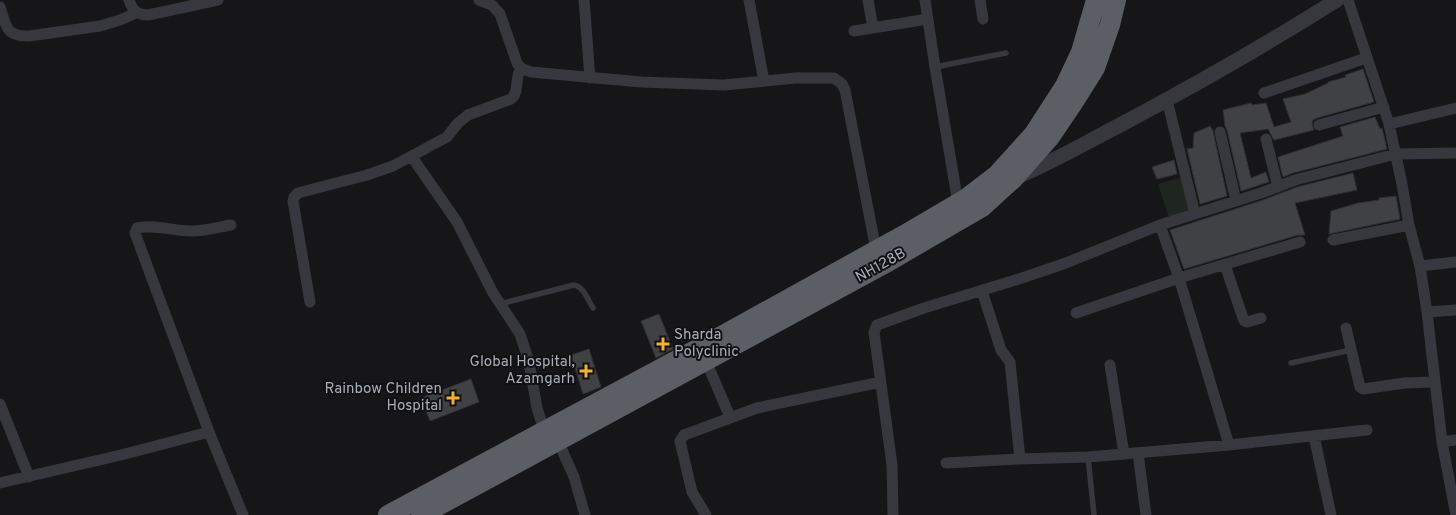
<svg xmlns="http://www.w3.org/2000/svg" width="1456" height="515" font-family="Overpass,sans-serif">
<rect width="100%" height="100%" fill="#161618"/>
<path fill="#1e261f" d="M1183 177 1192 211 1169 218 1158 184Z"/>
<path fill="#404145" stroke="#303034" d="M1363 69 1374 102 1317 118 1313 120 1312 124 1314 130 1274 140 1268 129 1240 133 1251 178 1266 172 1269 182 1241 191 1227 130 1225 126 1223 110 1251 103 1252 105 1266 103 1274 127 1291 122 1283 99 1305 94 1328 83V82L1346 77 1345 75Z
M1375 117 1380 129 1382 128 1387 149 1293 173 1283 177 1278 157 1343 136 1340 127Z
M1210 126 1213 131 1227 196 1200 204 1187 149 1193 148 1194 133Z
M1174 160 1177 174 1157 179 1152 167Z
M1353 173 1357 190 1295 203 1305 235H1298L1184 269 1170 230 1263 200 1297 187Z
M1396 196 1400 219 1329 234 1331 211 1358 203 1379 200V198Z
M659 314 673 349 656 358 641 321Z
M589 349 601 387 583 394 571 355Z
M471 379 479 402 430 421 421 398Z"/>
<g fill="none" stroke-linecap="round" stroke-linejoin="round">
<path stroke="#37383d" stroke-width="5.5" d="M935 67 1006 53
M500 304 574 285C584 287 588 300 593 308
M1291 363 1351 350
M1088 457 1094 515"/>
<path stroke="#37383d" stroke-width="11" d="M129 0C132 10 137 15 148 15L218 0
M479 0 492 5 500 14 517 63 521 68 531 72 641 82 724 85 796 78H834L842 84 845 90 876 250
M584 0 590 78
M749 0 764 81
M868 0 873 28
M925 0 935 67 958 203
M980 0 983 19
M1348 0 1389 124 1402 184 1409 225 1420 266 1427 312 1442 442 1456 515
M0 7C7 27 5 36 29 36L100 26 120 20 136 13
M854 31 928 19
M1264 93 1366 58
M1167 100 1195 214
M1389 124 1456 108
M1319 125 1384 107
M1220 132 1236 201
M1266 139 1278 187
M412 157 457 222 493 293 520 334 529 362 537 408 544 430
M231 225C219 227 205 231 192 231 172 231 158 224 137 228L135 233 209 432 243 515
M1160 225 1179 278 1229 445
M1333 240 1409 225
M1225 265 1244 321 1247 322 1261 318
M1420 266 1456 262
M982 291 1001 350 1010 362 1020 459
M310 302 293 201 294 197 298 193 367 175 393 166 447 137 458 123 468 115 511 99C520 92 514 79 521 68
M1427 312 1456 310
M1076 313 1179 278 1300 242
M1346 328 1360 387 1363 389 1405 383 1435 382
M706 361 730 417
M1110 365 1124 454
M0 404 29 477
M1314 436 1331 515
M558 441 574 477 585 515
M1442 442 1456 440
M1138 453 1146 515
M946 463 1020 459 1088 457 1229 445 1367 430
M0 483 121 455 209 432
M706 515 692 492 680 441 684 435 757 408 881 382
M893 515 892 465 874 332 877 325 924 308 1022 278 1066 263 1160 225 1261 193 1295 180 1396 154 1456 153"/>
<path stroke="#37383d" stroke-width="15" d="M1017 177C1053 162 1087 142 1122 124 1195 85 1267 44 1337 0"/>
<path stroke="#5b5e65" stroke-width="20" d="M388 515 716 339 904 235 967 198 997 175 1034 134 1065 86 1081 52 1096 0
M421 515 884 264 982 207 1014 178 1050 137 1073 103 1095 68 1110 25 1116 0"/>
</g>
<g fill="#f2b134" stroke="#111113" stroke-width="2">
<path d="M660.5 336.5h5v5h5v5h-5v5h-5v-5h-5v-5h5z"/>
<path d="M583.5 363.5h5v5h5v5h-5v5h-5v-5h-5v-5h5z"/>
<path d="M450.5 390.5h5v5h5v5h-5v5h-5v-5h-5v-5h5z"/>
</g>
<g text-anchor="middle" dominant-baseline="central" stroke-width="4" stroke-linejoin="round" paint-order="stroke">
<g font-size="15" fill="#a8adb8" stroke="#111113">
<text transform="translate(881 266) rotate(-29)">NH128B</text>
</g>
<g font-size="15" fill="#a8adb8" stroke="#111113" text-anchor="end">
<text x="674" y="335" text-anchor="start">Sharda<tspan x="674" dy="17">Polyclinic</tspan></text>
<text x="575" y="362">Global Hospital,<tspan x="575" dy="17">Azamgarh</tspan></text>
<text x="442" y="389">Rainbow Children<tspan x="442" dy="17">Hospital</tspan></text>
</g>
</g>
</svg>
